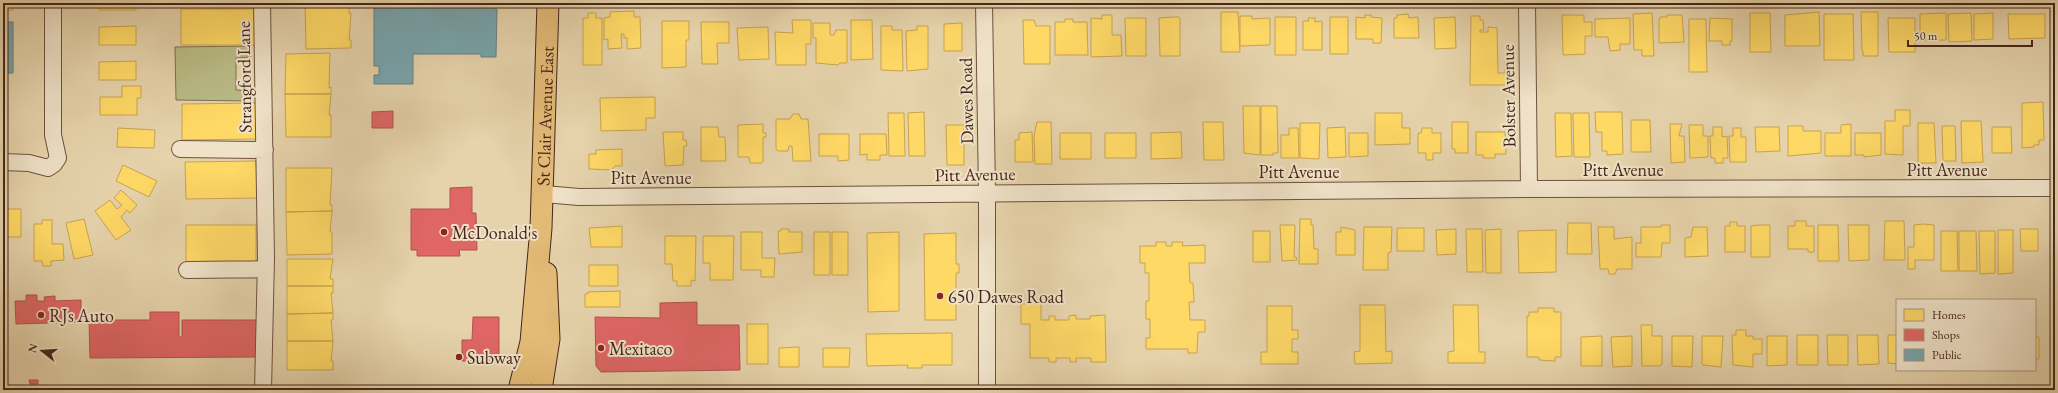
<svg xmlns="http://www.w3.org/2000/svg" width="2058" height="393" font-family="'EB Garamond',serif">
<rect width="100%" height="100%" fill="#e6d3ab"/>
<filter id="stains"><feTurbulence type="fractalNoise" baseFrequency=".005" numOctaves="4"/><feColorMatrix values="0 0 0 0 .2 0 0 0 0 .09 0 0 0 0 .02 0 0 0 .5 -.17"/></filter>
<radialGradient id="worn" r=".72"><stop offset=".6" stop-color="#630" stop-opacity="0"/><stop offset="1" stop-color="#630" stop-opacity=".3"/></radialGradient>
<path fill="#b9bb86" stroke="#807050" d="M250 46 251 57 236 58V90L251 91V101L176 100 175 47Z"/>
<path fill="#ffd966" stroke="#c8a34f" d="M3 3H13V10H3Z
M99 3H148V6H136V10H99Z
M305 3H349V13H351L349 40H351V48L306 49Z
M181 9H256V45H181Z
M634 11V17H640L641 48 627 49V38H624V34H621L622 48 608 49V39L604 40V18L610 17V12Z
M1221 12H1238L1240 52H1221Z
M1819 12 1820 46H1785V15Z
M1861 12H1878V56H1863V51H1862Z
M588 13H596V18H602V65H583V18H588Z
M1652 13 1654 56H1642V50H1634L1633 14Z
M1750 13H1770L1771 52H1750Z
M1946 13V40H1920V14Z
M1971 13 1972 41 1949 42 1948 14Z
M1993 13V39L1974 40V14Z
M1408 14 1409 18 1418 17 1419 38H1394V18H1397V15Z
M1824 14H1853L1854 60H1824Z
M2008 14H2045V38L2009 39Z
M1102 15H1112V35H1121L1122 56 1091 57V18L1102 19Z
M1365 15H1371V17L1382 18 1381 43H1373V39H1356V17L1365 18Z
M1562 15H1584V22H1592V36H1585V54L1563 55Z
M1667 15H1682L1684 42 1659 43V20L1660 17H1667Z
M1240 16H1252V19L1270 18V45L1240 46Z
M1471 16H1480V20H1483L1484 30H1480V32H1488V27L1497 28 1498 73H1505V62H1511L1512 85H1470Z
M1173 17H1179L1180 18V56H1160L1159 18Z
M1275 17H1296V55H1275Z
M1330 17H1348V54H1330Z
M1455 17 1456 48 1435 49 1434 18Z
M1125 18H1146V56H1126Z
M1308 18H1315V22L1322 21V50H1303V21H1309Z
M1630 18V44H1620V50L1610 51 1608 37H1595V19Z
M1710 18 1732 19V41H1730V45H1722V41H1709Z
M1888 18H1915V52H1889Z
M1065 19H1073V22H1087L1088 55H1055V22H1065Z
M1689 19H1706L1707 72H1689Z
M792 20H811V44H806V65H776L775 32 793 33Z
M851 20H872L873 59 851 60Z
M1023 20H1034L1036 26H1050V64H1024Z
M662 21H689V40H686V67L662 68Z
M701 22H729V43H717L718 64H702Z
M813 23H830V35H834L836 30H847V63H840L838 65 816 63V38H813Z
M962 23V51H944V24Z
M136 26V45H99V27Z
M881 26H892V30H902L903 71 881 70Z
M917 26H928V69L907 71 906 31 917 30Z
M768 27 769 59 739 60 737 28Z
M330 53 329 88 331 87V94H285L286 54Z
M136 61V80H99V62Z
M122 86H141V98H137V115H100V97H122Z
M285 94H331L329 115H331V137H286Z
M655 97V118H646V130L601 131 600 98Z
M2043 102 2044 140H2039V145H2034V147L2022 148V103Z
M257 103V139L182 140V104Z
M1243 106H1260V155L1244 153Z
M1261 106H1277L1278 153H1273V155H1261Z
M1895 110H1910V126H1903V155L1885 154V121H1895Z
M924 112 925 156H909L908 113Z
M1595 112H1622L1623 154 1607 155V151H1602V132H1596Z
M888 113H904L905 156H889Z
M1375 113H1402V128H1410V144L1375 145Z
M1555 113H1571L1572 156 1556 157Z
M1573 113H1589L1590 157H1574Z
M793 114H799L801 119H808L811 161H793L792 146H789L788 151H778L776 149V119H790Z
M1631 120H1650L1651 152H1631Z
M1961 121H1981L1983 162 1962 163Z
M1037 122H1051L1052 164H1035L1034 136Z
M1203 122H1223L1224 160H1204Z
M1452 122H1468V153H1455V149H1452Z
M1300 123H1320L1319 159 1300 158Z
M1918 123H1934L1936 163H1918Z
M763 124V133H766V137H763V161L762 163H750L749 157H738V125Z
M1670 124H1682L1679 136H1684L1685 162 1671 163Z
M1851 124V156H1825V133H1841V125Z
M946 125H964V165H947Z
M1689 125H1703V136H1708V157L1690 158Z
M1788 126H1803V131H1821V153L1788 156Z
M1942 126H1955L1956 161H1943Z
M701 127H718L719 137H725L726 161H701Z
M1345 127 1346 157 1328 158 1327 128Z
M1713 127H1722V137L1727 136 1728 158H1723V163H1715V158H1711L1710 136H1713Z
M1755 127H1779L1780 151 1756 152Z
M1992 127H2011L2012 153H1992Z
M118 128 155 130 154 148 117 147Z
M1289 128H1298L1299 158H1281V135H1289Z
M1422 128H1432V133H1441V153H1433V160H1426V153H1418V133H1421Z
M1733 128H1741V137H1746V162H1730L1729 136H1733Z
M663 132H683V140H686L687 146H684L683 165 665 166Z
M1032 132 1033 162H1015V140H1019V133Z
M1181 132 1182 158 1151 159V133Z
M1476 132H1505L1506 154H1495V158H1483V155H1476Z
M1060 133H1091V159H1060Z
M1105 133H1136V158H1105Z
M1349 133H1368V156L1349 157Z
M1855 133H1881V155L1864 157V155H1855Z
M819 134H849V160L838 161V156H819Z
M860 134H886L887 155H880V160H867V154L860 155Z
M622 149V166H615L611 170 589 169V154H596V150Z
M256 161 257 198 186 199 185 162Z
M123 165 157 181 149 197 116 181Z
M286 168H332L330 205H332V211L286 212Z
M121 190 137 205 130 213 127 210 121 217 131 230 116 240 95 211 110 200 117 209 122 205 114 198Z
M3 209H21V237H3Z
M332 211 330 232H332V254L287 255 286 212Z
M84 219 93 255 74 259 66 223Z
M1300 219H1311V225H1313L1314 249H1318V264H1299Z
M42 220H52V244H63L64 260 51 261V266H43L42 261H34V224H42Z
M1795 221H1806V226H1814V252H1808V249H1788V226H1795Z
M1885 221H1904L1905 260H1884Z
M1730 222H1737V226H1745V252H1725V226H1730Z
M1568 223H1591L1592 254H1567Z
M1923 224 1934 225V260H1915V269H1908V247H1914V225Z
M186 225H256V263H186Z
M1280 225H1295L1294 257H1296L1297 260 1282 261Z
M1661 225H1670V243H1662L1661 257H1636V243H1641V227H1661Z
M1759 225H1770V257H1751V226Z
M1818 225H1838L1839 261H1818Z
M1848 225H1869V260L1849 261Z
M622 226V247H591L589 228Z
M1341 227 1355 230V255H1336V232H1341Z
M1364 227H1392L1391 252 1388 253V270H1363Z
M1598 227H1614V239L1632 237V269H1617L1615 274H1609L1608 269H1600Z
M1693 227H1707L1708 256 1685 257V238L1691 237Z
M1397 228H1424V251H1397Z
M781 229H789V232H802V252L779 254 778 231H781Z
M1456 229V254L1437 255 1436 230Z
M1466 229H1482L1483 272H1467Z
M1501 229V273H1486L1485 230Z
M2020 229H2038V251H2021Z
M1556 230V272L1519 273 1518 231Z
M1998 230H2013V273L1998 274Z
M1253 231H1270V262H1253Z
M1941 231H1957L1958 271H1941Z
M1959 231H1976L1977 271H1959Z
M1979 231H1995V273L1980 274Z
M741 232H762V258H775L774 277H761V270H741Z
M814 232H830V275H814Z
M832 232H848V275H832Z
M899 232V311L868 312 867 233Z
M956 233V264H959V273H956V320H925L924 234Z
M665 236H696L695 281 691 280V286H677V281H673L672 264H665Z
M703 236H734L733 280H710V263H703Z
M1156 242H1166V246H1172V242H1183L1182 246 1205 245V263H1189L1190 283H1193L1194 302H1189L1190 320H1205V332H1198L1197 353H1188V349H1146V338H1150V319H1146V301H1149V273H1145V263H1140V246H1156Z
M287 259H333L330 279H333V286H287Z
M589 265H618V286H589Z
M287 286H333V293H331L333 313 287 314Z
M620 291V307H585V294H588V292Z
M1041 303V320H1049V316H1055V320H1069V316L1076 315V319H1090V316L1105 315 1106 362H1091V358H1076V362H1070V358H1056V362H1049V358H1030V324H1021V304Z
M1360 305H1385L1386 352 1392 351V363L1355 364 1354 352 1360 351Z
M1453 305H1478L1479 352H1485V363H1448V352L1454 351Z
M1267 306H1292V330H1298V339H1292V352H1298V364H1261V352H1267Z
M1538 308H1554V312H1561V357H1555V361L1539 360V357H1527V316H1529V312H1538Z
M333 313V320H331L333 341H287V314Z
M747 324H768V364H747Z
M1641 325H1652V336H1662V364L1660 366H1642Z
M1736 330H1746V336H1753V339H1762V354H1753V367L1733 365 1732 335H1736Z
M952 333V365H922V368H907L908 365 867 366 866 334Z
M1797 335H1818V365H1797Z
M1827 335H1848V365H1828Z
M1857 335H1878L1879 364 1858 365Z
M1888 335H1897V364L1888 363Z
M1602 336V366H1581V337Z
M1632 336V366L1613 367 1611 337Z
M1672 336H1693L1692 367 1672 366Z
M1702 336H1723L1721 367 1703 365 1702 364Z
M1767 336H1787V365L1767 366Z
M2035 337H2039V359H2035Z
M287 341H333L331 361H333V370H287Z
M799 347V367H779V348Z
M823 348H850L849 367H823Z"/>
<path fill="#e06666" stroke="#b2534f" d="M393 111V128H372V112Z
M472 187V213H476L477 250H459L460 256H417V250H411V209H450V188Z
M26 295H37V301H45L44 297 55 296V301L81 300V322L16 324 15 301H26Z
M697 302V325H739L740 370 601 372 596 366 595 317 660 318V303Z
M150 312H179V337H182V320H257V357L90 358 89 320H150Z
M473 317H499V361H462V340H472Z
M29 380H38V384H30Z"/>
<path fill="#76a5af" stroke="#687f82" d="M377 3H495V9H497L496 57H481V54H413V84H374V75H379V66H374V8H377Z
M3 22H13V73H3Z"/>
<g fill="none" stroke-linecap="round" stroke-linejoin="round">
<defs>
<path id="minor" d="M262 3 266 258 263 390
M984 3 987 193V390
M1527 3 1529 189
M180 149 265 150
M3 162 29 163 48 168 54 164 58 158 53 135V3
M544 194 579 197 1529 189 2055 188
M187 270 266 269"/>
<g id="major">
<path id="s1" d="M519 390 531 342 541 228 548 3"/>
<path d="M541 390 549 339 546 273"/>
</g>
</defs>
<use href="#minor" stroke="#6e513e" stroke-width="18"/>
<use href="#major" stroke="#462619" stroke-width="23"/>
<use href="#minor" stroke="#efe2c8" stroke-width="16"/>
<use href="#major" stroke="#e3ba76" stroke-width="21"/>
</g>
<g fill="#8f2418" stroke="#efe2c8" stroke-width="1.5">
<circle cx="444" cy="232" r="4"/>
<circle cx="940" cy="296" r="4"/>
<circle cx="41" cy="315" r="4"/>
<circle cx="601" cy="348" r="4"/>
<circle cx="459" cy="357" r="4"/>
</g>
<g text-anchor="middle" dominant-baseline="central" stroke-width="4" stroke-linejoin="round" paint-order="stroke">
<g font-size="18" fill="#462619" stroke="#efe2c8">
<text transform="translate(244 77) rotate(-91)">Strangford Lane</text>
<text transform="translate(1508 96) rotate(-91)">Bolster Avenue</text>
<text transform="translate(966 101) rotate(-91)">Dawes Road</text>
<text stroke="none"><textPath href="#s1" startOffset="276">St Clair Avenue East</textPath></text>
<text x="1623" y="169">Pitt Avenue</text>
<text x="1947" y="169">Pitt Avenue</text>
<text x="1299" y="171">Pitt Avenue</text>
<text transform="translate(975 174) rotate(-1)">Pitt Avenue</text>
<text x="651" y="177">Pitt Avenue</text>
</g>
<g font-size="18" fill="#462619" stroke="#efe2c8" text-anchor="start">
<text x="452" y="232">McDonald's</text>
<text x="948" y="296">650 Dawes Road</text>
<text x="49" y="315">RJs Auto</text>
<text x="609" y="348">Mexitaco</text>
<text x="467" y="357">Subway</text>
</g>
</g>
<rect width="2058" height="393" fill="none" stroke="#e6d3ab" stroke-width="16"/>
<rect x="4" y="4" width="2050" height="385" fill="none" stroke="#462619" stroke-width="2"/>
<rect x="8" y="8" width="2042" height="377" fill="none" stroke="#462619"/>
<rect x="1896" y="299" width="140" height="72" fill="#efe2c8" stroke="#ab9782"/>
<rect x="1904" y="309" width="20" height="12" fill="#ffd966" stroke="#ab9782"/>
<text x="1932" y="319" font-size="12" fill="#462619">Homes</text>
<rect x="1904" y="329" width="20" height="12" fill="#e06666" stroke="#ab9782"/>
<text x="1932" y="339" font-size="12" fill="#462619">Shops</text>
<rect x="1904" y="349" width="20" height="12" fill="#76a5af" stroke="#ab9782"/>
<text x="1932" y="359" font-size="12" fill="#462619">Public</text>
<g transform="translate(42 351) rotate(287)" stroke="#efe2c8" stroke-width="3" paint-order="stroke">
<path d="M0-3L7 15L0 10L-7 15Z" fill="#462619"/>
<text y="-6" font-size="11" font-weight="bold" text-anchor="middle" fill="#462619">N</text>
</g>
<path d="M1908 40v6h124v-6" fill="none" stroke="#462619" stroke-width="2"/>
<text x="1914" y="40" font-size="12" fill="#462619" stroke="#efe2c8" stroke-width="3" paint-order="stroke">50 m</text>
<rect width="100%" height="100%" filter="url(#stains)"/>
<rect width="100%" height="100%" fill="url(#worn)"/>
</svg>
